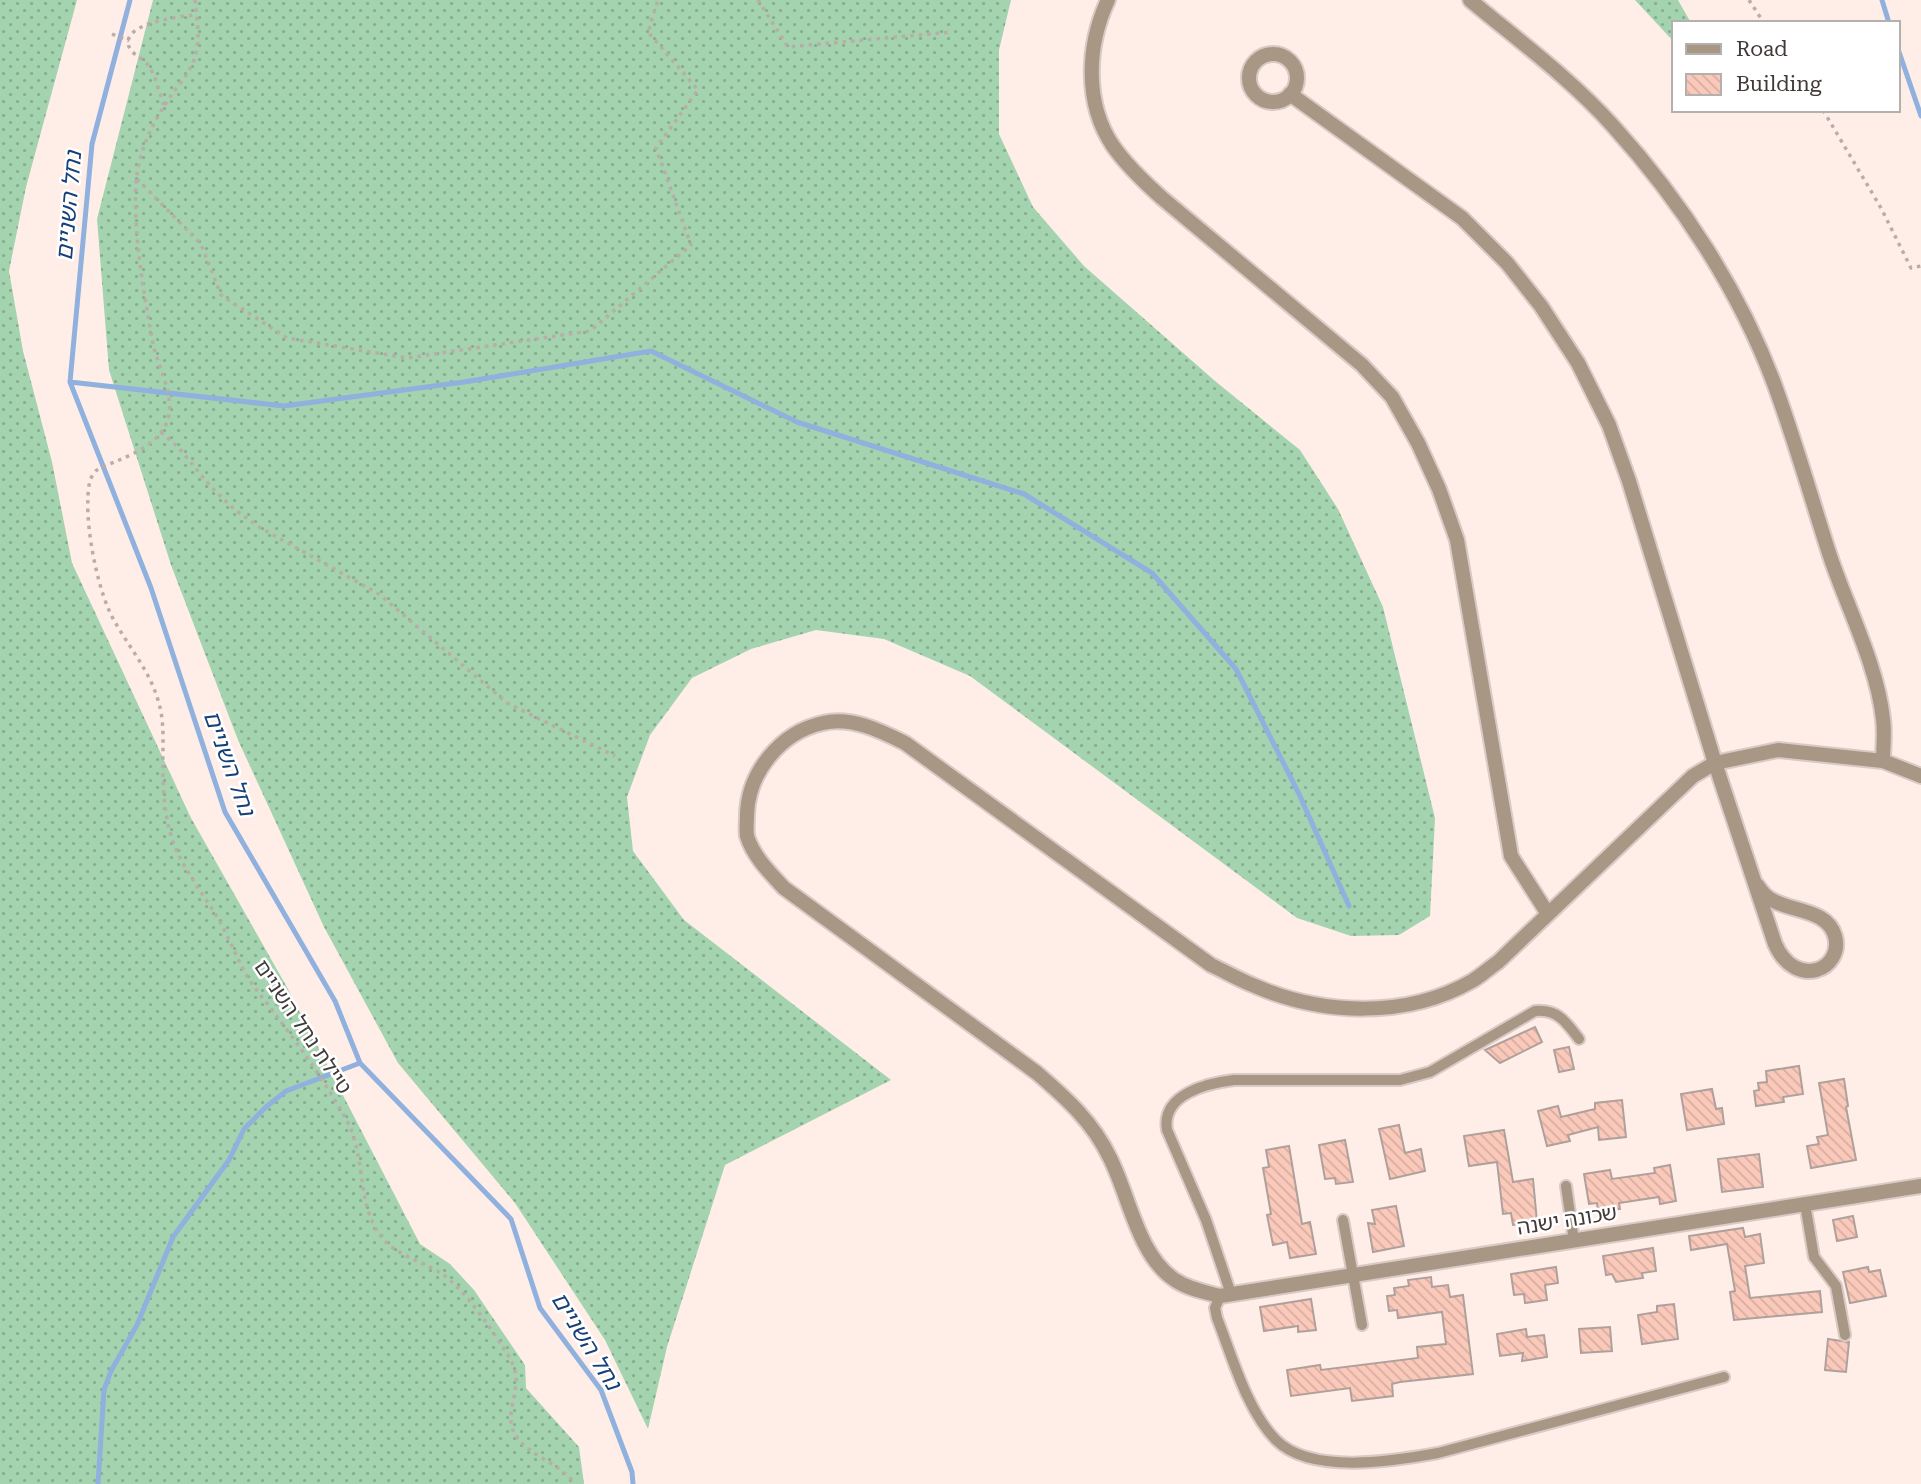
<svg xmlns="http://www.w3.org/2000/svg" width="1921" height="1484" font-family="'Roboto Serif','Noto Sans Hebrew',serif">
<defs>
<pattern id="grass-dots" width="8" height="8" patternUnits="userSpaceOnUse" patternTransform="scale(1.75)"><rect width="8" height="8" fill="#a4d3af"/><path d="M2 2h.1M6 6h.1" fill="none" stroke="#87ac8f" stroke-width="1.8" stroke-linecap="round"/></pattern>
<pattern id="building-back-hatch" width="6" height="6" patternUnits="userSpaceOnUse" patternTransform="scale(1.75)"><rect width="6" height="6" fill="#fac9ba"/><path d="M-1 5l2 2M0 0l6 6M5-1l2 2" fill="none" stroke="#d8ada1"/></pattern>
</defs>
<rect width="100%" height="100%" fill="#ffeee8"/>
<path fill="url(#grass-dots)" d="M0 0H77L26 187 9 271 23 351 52 462 72 563 191 818 288 989 420 1244 450 1264 474 1290 525 1365 526 1388 579 1447 584 1484H0Z
M153 0H1011L999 50V134L1033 207 1084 266 1215 381 1300 450 1338 509 1383 607 1435 818 1430 916 1399 935 1351 936 1297 918 970 676 884 639 816 630 751 649 692 678 650 735 627 797 633 851 684 920 891 1080 725 1165 667 1347 648 1429 605 1340 515 1203 398 1063 324 927 238 740 171 565 109 370 97 219Z
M1635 0H1678L1691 23H1674V42Z"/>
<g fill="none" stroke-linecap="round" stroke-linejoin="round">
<path stroke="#90b0dd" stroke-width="5" d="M130 0 92 144 70 382 151 588 225 812 335 1001 360 1063 511 1219 540 1308 601 1390 632 1472 633 1484
M1882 0 1889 23
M1898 49 1921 116
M70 382 284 406 464 382 651 351 797 422 1024 494 1152 573 1236 669 1299 794 1349 906
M98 1484 104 1390 111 1371 137 1325 173 1237 229 1160 244 1129 266 1107 286 1091 360 1063"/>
</g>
<path fill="url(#building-back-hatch)" stroke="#b0a09b" stroke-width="2" d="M1535 1027 1542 1042 1500 1063 1485 1050Z
M1569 1047 1574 1069 1559 1072 1554 1050Z
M1799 1066 1803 1094 1783 1097 1784 1102 1756 1106 1754 1091 1759 1090 1758 1083 1767 1082 1766 1071Z
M1844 1079 1848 1106 1846 1107 1856 1160 1811 1168 1807 1146 1819 1144 1817 1137 1828 1135 1819 1083Z
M1712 1089 1716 1109 1722 1108 1724 1124 1687 1130 1681 1094Z
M1622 1100 1626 1137 1599 1140 1598 1127 1568 1135 1570 1141 1547 1146 1538 1111 1558 1106 1561 1117 1595 1109V1103Z
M1399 1125 1405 1153 1421 1149 1425 1171 1390 1179 1379 1129Z
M1504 1130 1513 1182 1533 1179 1537 1222 1513 1225 1511 1213 1503 1214 1497 1162 1469 1166 1464 1136Z
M1345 1140 1353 1182 1336 1184 1335 1178 1325 1179 1319 1145Z
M1289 1146 1302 1224 1310 1222 1316 1254 1290 1258 1287 1242 1273 1245 1267 1215 1271 1214 1263 1168 1269 1167 1266 1150Z
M1759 1154 1763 1187 1722 1192 1718 1159Z
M1670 1165 1676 1201 1660 1204 1659 1197 1619 1203 1620 1209 1598 1212 1597 1203 1589 1204 1584 1174 1610 1170 1612 1179 1655 1173 1654 1168Z
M1396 1206 1404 1246 1373 1252 1368 1223 1375 1224 1372 1210Z
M1853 1216 1857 1237 1837 1241 1833 1220Z
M1743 1228 1745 1237 1760 1234 1764 1263 1745 1266 1750 1298 1820 1291 1822 1312 1734 1320 1730 1292 1735 1291 1727 1244 1691 1250 1689 1236Z
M1653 1248 1656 1271 1642 1273 1643 1278 1616 1282 1612 1274 1606 1275 1603 1256Z
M1556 1267 1558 1283 1545 1285 1547 1300 1525 1303 1524 1294 1514 1295 1511 1274Z
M1868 1267 1869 1272 1880 1270 1886 1296 1850 1303 1843 1272Z
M1431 1277 1432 1287 1448 1285 1450 1297 1463 1295 1473 1374 1400 1382 1392 1384 1393 1396 1352 1401 1350 1388 1291 1396 1287 1370 1320 1365 1321 1370 1418 1358 1417 1347 1446 1344 1442 1312 1398 1318 1397 1310 1389 1311 1387 1296 1395 1295 1394 1288 1409 1286 1408 1280Z
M1311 1299 1316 1330 1298 1332V1326L1264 1331 1260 1307Z
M1674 1304 1678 1339 1642 1344 1638 1315 1657 1312V1306Z
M1610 1327 1612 1351 1581 1353 1579 1329Z
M1526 1329 1527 1337 1544 1335 1547 1357 1522 1361 1523 1353 1500 1356 1497 1334Z
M1828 1339 1849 1342 1846 1372 1825 1370Z"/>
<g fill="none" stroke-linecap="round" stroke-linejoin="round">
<defs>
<path id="service" d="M1566 1186 1574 1241
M1805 1204 1814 1257 1836 1286 1845 1335
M1343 1220 1362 1325
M1231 1294 1206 1220 1167 1130C1161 1094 1208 1083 1234 1080H1400L1430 1072 1535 1011C1558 1009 1566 1022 1579 1039
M1220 1296 1215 1308 1217 1318C1232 1356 1247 1411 1276 1440 1311 1475 1394 1461 1438 1453L1724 1377"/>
<path id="minor" d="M1108 0C1087 45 1084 103 1113 146 1127 166 1144 182 1162 198L1362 365 1392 397 1418 443 1439 489 1457 540 1511 856 1548 914
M1470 0C1518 40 1571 79 1613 126 1681 201 1740 291 1775 386 1795 441 1811 497 1829 553 1846 605 1877 664 1883 719 1885 733 1883 747 1883 761
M1249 78a24 24 0 1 1 48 0a24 24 0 1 1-48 0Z
M1290 94 1462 218 1507 263 1541 306 1578 363 1609 425 1629 481 1715 763 1775 944C1796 991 1844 969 1835 936 1827 909 1792 912 1772 900 1765 897 1761 891 1757 885
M1921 776 1883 761 1778 750 1715 763 1693 776 1498 962C1489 968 1481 976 1472 981 1406 1019 1322 1015 1255 986 1240 980 1226 972 1211 965L905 743C881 731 851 716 823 723 781 732 748 772 747 815 747 821 746 830 747 836 753 856 770 873 784 888L1037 1073C1066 1098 1093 1122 1110 1158 1129 1195 1138 1256 1175 1280 1188 1289 1205 1292 1220 1296L1921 1186"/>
</defs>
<use href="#service" stroke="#d9cac5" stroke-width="14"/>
<use href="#minor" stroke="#d9cac5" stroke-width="18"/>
<path stroke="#baaca8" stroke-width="3.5" stroke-dasharray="3.5 5" stroke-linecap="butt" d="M195 0C197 19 201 41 194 60 188 76 175 88 166 103 151 126 138 155 136 182 133 234 144 294 153 344 158 367 175 396 168 419 162 441 136 453 117 461 109 465 99 466 94 473 89 479 88 490 88 498 86 530 98 594 115 622 129 647 148 669 157 697 166 722 162 747 163 773 163 797 166 827 176 849 186 872 203 894 216 915 228 935 236 957 247 976 256 991 268 1004 278 1018 301 1048 332 1092 349 1125 366 1161 357 1209 383 1239 398 1256 424 1262 442 1274 464 1289 487 1323 502 1346 509 1356 515 1366 516 1377 517 1396 504 1419 516 1436 529 1456 560 1463 575 1484
M758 0 788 47 951 32
M1749 0 1764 23
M112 34 129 41
M164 105C159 92 156 75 147 64 142 58 134 55 130 49 116 23 183 16 197 15
M1823 110 1881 208 1911 268 1921 266
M137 179 201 244 221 295 287 338 407 358 590 331 691 245 656 148 698 90 648 32 658 0
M161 432 178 447 212 488 234 509 259 527 379 594 507 703 615 756"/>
<use href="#service" stroke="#a79784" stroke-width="10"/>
<use href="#minor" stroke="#a79784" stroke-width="14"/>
</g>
<g text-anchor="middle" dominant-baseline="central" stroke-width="5" stroke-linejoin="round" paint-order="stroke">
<g font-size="21" fill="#413a38" stroke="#fff">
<text transform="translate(303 1027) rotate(56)">טיילת נחל השניים</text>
<text transform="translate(1567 1220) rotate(-9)">שכונה ישנה</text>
</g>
<g font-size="23" font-style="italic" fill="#164077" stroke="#fff">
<text transform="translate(69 206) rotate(-85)">נחל השניים</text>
<text transform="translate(229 763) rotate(70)">נחל השניים</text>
<text transform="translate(586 1341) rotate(58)">נחל השניים</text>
</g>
</g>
<rect x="1672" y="21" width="228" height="91" fill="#ffffff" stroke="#b3b0af" stroke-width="2"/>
<rect x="1686" y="44" width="35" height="10" fill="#a79784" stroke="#b3b0af" stroke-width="2"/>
<text x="1736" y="56" font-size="21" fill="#413a38">Road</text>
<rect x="1686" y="74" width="35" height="21" fill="url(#building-back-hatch)" stroke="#b3b0af" stroke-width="2"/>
<text x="1736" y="91" font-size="21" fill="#413a38">Building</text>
</svg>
